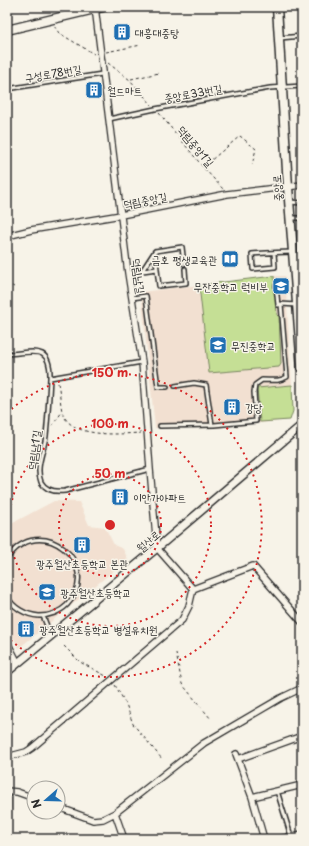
<svg xmlns="http://www.w3.org/2000/svg" width="309" height="846" font-family="'Playpen Sans','Poor Story',sans-serif">
<rect width="100%" height="100%" fill="#f7f3e8"/>
<filter id="ink" filterUnits="userSpaceOnUse"><feTurbulence type="fractalNoise" baseFrequency=".025" numOctaves="2"/><feDisplacementMap in="SourceGraphic" scale="8" xChannelSelector="R" yChannelSelector="G"/><feConvolveMatrix kernelMatrix="1 2 1 2 8 2 1 2 1" color-interpolation-filters="sRGB"/></filter>
<g filter="url(#ink)">
<path fill="#f2e0d1" d="M274 276H285L292 385 293 411 290 420 215 428H155L141 292Z
M54 501 79 502 89 525 105 527 114 545 123 549 128 559 19 648 7 626V526Z"/>
<path fill="#c5df95" stroke="#788560" d="M274 276 277 315 279 317 281 364 279 367 209 373 199 285Z
M292 385 293 411 290 420 260 422 257 388Z"/>
<g fill="none" stroke-linecap="round" stroke-linejoin="round">
<defs>
<path id="service" d="M280 38 302 36
M7 89 102 74
M109 119 155 109 270 88 302 86
M290 202 302 203
M292 218H302
M274 253 275 267 253 269 252 254C266 253 279 252 293 252
M157 269 155 251 182 247 184 264
M142 271 155 251
M128 273 157 269 159 286 186 283 185 269
M276 286 278 305 281 304
M132 298 146 296 158 387H167
M7 354C32 353 51 343 50 378L142 362
M50 378C49 397 48 417 46 436 44 451 35 467 41 482 46 491 56 492 65 491L150 469
M175 386 194 383 206 385 212 425
M160 426 214 425 256 421 254 392 255 385 262 380C272 380 278 382 287 377L281 304 297 305
M7 559C39 510 105 564 67 605 60 612 49 616 39 616 26 615 13 608 7 596
M43 616 47 626
M277 791 291 836"/>
<path id="minor" d="M95 7 128 273 142 362 150 469 157 548 193 589
M7 236 31 230 121 215 227 194 302 185
M294 261 302 260
M193 589 253 566 302 622
M7 642 18 663
M236 754 252 797 264 839
M7 757 26 752 32 748 182 620 189 606 193 589
M238 759 302 736
M7 791 17 792 34 798
M7 795V808
M252 797 302 785
M58 807 93 820 103 819 115 813 204 743 281 698 302 688
M115 813 124 839
M281 839 302 834"/>
<path id="tertiary" d="M7 672 157 548 302 425"/>
<path id="secondary" d="M277 7 288 187 302 368
M7 30 103 7"/>
</defs>
<use href="#service" stroke="#2b2b2b" stroke-width="6"/>
<use href="#minor" stroke="#2b2b2b" stroke-width="8"/>
<use href="#tertiary" stroke="#2b2b2b" stroke-width="10"/>
<use href="#secondary" stroke="#2b2b2b" stroke-width="11"/>
<path stroke="#2b2b2b" stroke-width="1" stroke-dasharray="3 3" stroke-linecap="butt" d="M54 26 59 33 94 54
M106 52 141 45
M108 63 130 80 152 105
M131 79 159 73
M159 113 203 167 223 189
M203 167 240 136 256 149 252 165
M7 283 14 287
M58 383C60 392 60 402 62 411 69 439 118 434 141 433
M52 426 62 412
M64 646 80 662 106 676
M176 653 182 684 211 719
M115 685 126 704 133 724 162 759"/>
<use href="#service" stroke="#f7f3e8" stroke-width="3"/>
<use href="#minor" stroke="#f7f3e8" stroke-width="5.5"/>
<use href="#tertiary" stroke="#f7f3e8" stroke-width="7"/>
<use href="#secondary" stroke="#f7f3e8" stroke-width="8"/>
</g>
</g>
<g fill="none" stroke="#d62828" stroke-width="2" stroke-dasharray="2 4">
<circle cx="110" cy="525" r="51"/>
<circle cx="110" cy="525" r="101"/>
<path d="M7 413A152 152 0 1 1 7 637"/>
</g>
<defs>
<symbol id="building-square" viewBox="-11 -11 22 22"><rect x="-9" y="-9" width="18" height="18" rx="4" fill="#1f6fb2" stroke="#f7f3e8"/><path d="M-4-6H4V6H1V3H-1V6H-4ZM-2.5-4.3h1.7v1.8h-1.7ZM.8-4.3h1.7v1.8H.8ZM-2.5-1h1.7V.8h-1.7ZM.8-1h1.7V.8H.8Z" fill="#fff"/></symbol>
<symbol id="library-square" viewBox="-11 -11 22 22"><rect x="-9" y="-9" width="18" height="18" rx="4" fill="#1f6fb2" stroke="#f7f3e8"/><path d="M-6-4Q-3-5.5-.7-3.5V5Q-3 3-6 4ZM6-4Q3-5.5 .7-3.5V5Q3 3 6 4Z" fill="#fff"/></symbol>
<symbol id="school-square" viewBox="-11 -11 22 22"><rect x="-9" y="-9" width="18" height="18" rx="4" fill="#1f6fb2" stroke="#f7f3e8"/><path d="M0-5L7-2L0 1L-7-2ZM-4 1L0 2.5L4 1V4Q0 6-4 4Z" fill="#fff"/></symbol>
</defs>
<g fill-rule="evenodd">
<use href="#building-square" x="112" y="22" width="20" height="20"/>
<use href="#building-square" x="84" y="80" width="20" height="20"/>
<use href="#library-square" x="220" y="249" width="20" height="20"/>
<use href="#school-square" x="271" y="276" width="20" height="20"/>
<use href="#school-square" x="208" y="335" width="20" height="20"/>
<use href="#building-square" x="222" y="397" width="20" height="20"/>
<use href="#building-square" x="110" y="487" width="20" height="20"/>
<use href="#building-square" x="72" y="535" width="20" height="20"/>
<use href="#school-square" x="37" y="582" width="20" height="20"/>
<use href="#building-square" x="16" y="619" width="20" height="20"/>
</g>
<g text-anchor="middle" dominant-baseline="central" stroke-width="3" stroke-linejoin="round" paint-order="stroke">
<g font-size="11" fill="#2b2b2b" stroke="#f7f3e8" text-anchor="start">
<text x="135" y="32">대흥대중탕</text>
<text x="107" y="90">월드마트</text>
<text x="217" y="259" text-anchor="end">금호 평생교육관</text>
<text x="268" y="286" text-anchor="end">무잔중학교 럭비부</text>
<text x="231" y="345">무진중학교</text>
<text x="245" y="407">강당</text>
<text x="133" y="497">이안가아파트</text>
<text x="82" y="563" text-anchor="middle">광주월산초등학교 본관</text>
<text x="60" y="592">광주월산초등학교</text>
<text x="39" y="629">광주월산초등학교 병설유치원</text>
</g>
<g font-size="11" fill="#2b2b2b" stroke="#f7f3e8">
<text transform="translate(53 73) rotate(-9)">구성로78번길</text>
<text transform="translate(193 93) rotate(-10)">중앙로33번길</text>
<text transform="translate(196 146) rotate(50)">덕림중앙1길</text>
<text transform="translate(277 188) rotate(-94)">중앙로</text>
<text transform="translate(145 200) rotate(-11)">덕림중앙길</text>
<text transform="translate(139 276) rotate(82)">덕림남길</text>
<text transform="translate(34 450) rotate(-83)">덕림남1길</text>
<text transform="translate(148 541) rotate(-40)">월산로</text>
</g>
</g>
<circle cx="110" cy="525" r="6" fill="#d62828" stroke="#f7f3e8" stroke-width="2"/>
<g font-size="12" text-anchor="middle" font-weight="bold" fill="#d62828" stroke="#f7f3e8" stroke-width="3" stroke-linejoin="round" paint-order="stroke">
<text x="110" y="377">150 m</text>
<text x="110" y="428">100 m</text>
<text x="110" y="478">50 m</text>
</g>
<rect width="309" height="846" fill="none" stroke="#f7f3e8" stroke-width="24"/>
<rect x="12" y="12" width="285" height="822" fill="none" stroke="#2b2b2b" stroke-width="1.5" filter="url(#ink)"/>
<g transform="translate(46 800) rotate(250)"><circle r="19" fill="#f7f3e8" stroke="#a5a39c"/>
<path d="M0-3L7 15L0 10L-7 15Z" fill="#1f6fb2"/>
<text y="-6" font-size="11" font-weight="bold" text-anchor="middle" fill="#2b2b2b">N</text>
</g>
</svg>
